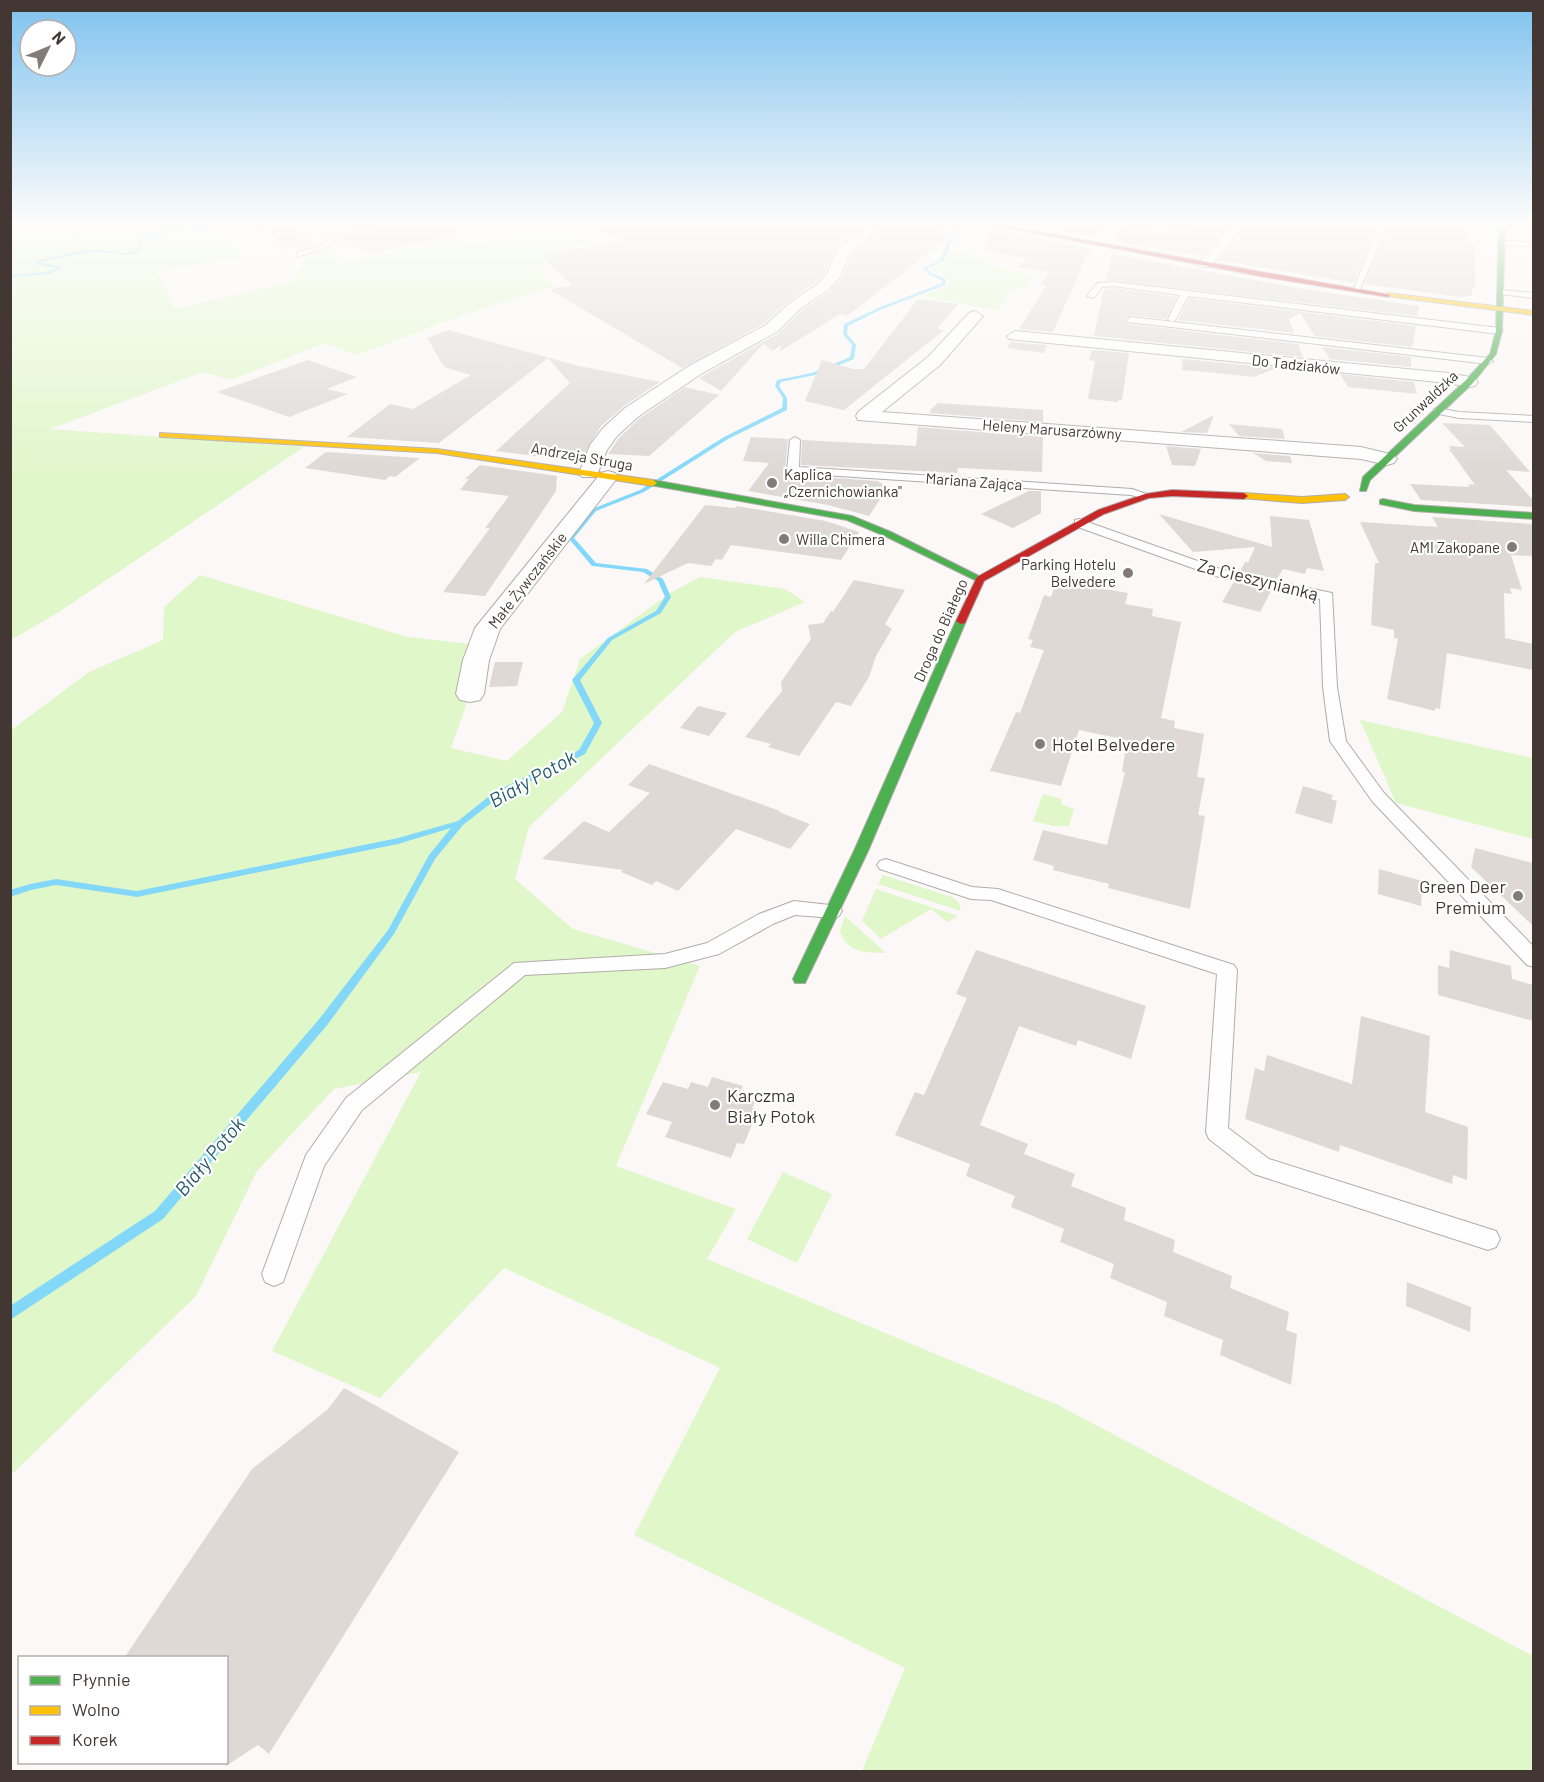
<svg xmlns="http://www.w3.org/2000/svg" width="1544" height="1782" font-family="Barlow,sans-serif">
<rect width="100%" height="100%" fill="#fbf8f7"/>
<path fill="#e0f7ca" d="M11 225H88L58 234 80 237 135 225H214L243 258 157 271 175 309 295 281 305 257 328 248 342 263 407 248 471 245 571 227 596 241 560 249 575 258 537 268 554 286 463 315 357 355 325 343 231 380 203 372 50 429 304 447 59 612 11 640 10 239 21 232 11 231Z
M951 250 988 258 990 266 1033 276 1026 289 1009 290 999 311 920 296 947 287 951 281 944 275 933 271 931 268 945 262Z
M200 575 408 637 487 646 451 748 507 761 562 712 580 659 670 593 700 577 785 589 805 602 735 632 529 827 515 879 573 929 700 966 616 1166 736 1209 707 1259 1056 1404 1533 1656V1771H862L905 1668 634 1535 720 1368 504 1268 380 1398 272 1351 421 1072 334 1089 257 1171 196 1296 11 1475V730L89 672 163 640 164 607Z
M1360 720 1533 758V839L1396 803Z
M1043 794 1062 799 1061 804 1074 809 1069 826H1053L1033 821Z
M883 875 952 897 959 903 961 911 878 884Z
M876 889 958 916 947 922 931 909 881 939 862 921Z
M845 916 886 953C866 953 847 953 840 931Z
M783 1172 832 1194 797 1263 747 1239Z"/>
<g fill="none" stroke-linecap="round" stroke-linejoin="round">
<path fill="#83d8f9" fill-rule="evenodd" d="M234 225 271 229 308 225 271 231 234 227 175 231 144 239 141 243 143 248C132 260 116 252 102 252 81 252 60 258 40 262L63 268 49 274 10 277V275L48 272 57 268 39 265 35 262 37 261C58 256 81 249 103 250 115 250 129 257 139 248L137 243C150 226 212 226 234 225Z
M957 225H959L961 228 954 236 944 261 927 268 930 272 946 279 945 285 880 310 848 326 847 334 856 345 854 359 815 375 781 382 779 386 787 398V410L728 439 644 492 596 511 574 538 596 563 647 569 663 579 671 597 661 613 612 640 580 680 602 723 585 754 499 797 463 825 435 859 394 934 328 1024 163 1219 10 1320V1306L155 1211 320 1018 388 930 429 855 451 828 398 844 137 897 56 885 31 890 10 897V890L30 884 56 879 137 891 398 838 458 821 493 793 579 750 594 723 572 680 608 638 656 611 665 597 658 581 643 572 592 566 569 539V537L592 509 640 490 724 437 782 408 783 398 775 386 777 380 812 373 850 357 852 345 843 334 844 324 878 308 942 283 943 281 928 274 923 268 940 260 950 236 957 228Z"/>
</g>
<path fill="#ded9d5" d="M265 225H295L312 245 284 249Z
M389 225H455L456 236 370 253 332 234Z
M587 225H863L862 228 837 246 825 273 818 281 790 300 765 323 682 368 549 289 572 286 542 255 625 241Z
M879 225H933L951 236 847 316 840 314 779 352 782 344 773 351 763 344 721 391 699 378 779 333 802 310 830 291 843 277 851 254 878 233Z
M1066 225H1100L1095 237 1056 230Z
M1192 225H1228L1201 256 1115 241 1118 226 1164 232 1170 229 1186 230Z
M1246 225H1467L1466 243 1475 244V283L1471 296 1460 297 1364 284 1387 232 1382 227 1375 230 1354 283 1219 260Z
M990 229 1090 249 1053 332 1019 329 1047 285H1040L1049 272 1017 267 1027 258 986 251Z
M1112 254 1304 289 1419 306 1417 316 1106 280Z
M1113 288 1177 297 1166 319 1131 315 1125 319 1128 324 1298 344 1303 357 1094 336 1104 289Z
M1189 298 1416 326 1412 347 1315 336 1300 313 1289 319 1294 333 1178 320Z
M918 299 958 304 937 329 944 330 844 410 805 401 822 360 853 369H864Z
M448 330 579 366 660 382 624 406 601 426 585 452 560 451 559 459 496 451 570 383 548 358 439 443 347 437 390 404 413 409 471 375 444 367 427 338Z
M1011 342 1047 345 1044 353 1007 348Z
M1322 347 1411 357V367L1330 359Z
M1092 350 1129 353 1122 400H1118V402L1088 399 1095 361 1089 360Z
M1183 359 1277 368 1254 377 1206 372 1182 370Z
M308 360 357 377 327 389 348 394 289 417 217 392Z
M1340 374 1414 382 1417 394 1348 387Z
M685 387 719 395 649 456 608 454 619 438 640 418Z
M938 403 1043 410V422L930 413 931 409Z
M1214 415 1207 433 1181 432Z
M1442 423 1490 425 1530 472 1506 470 1533 500V507L1421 500 1410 484 1470 487 1468 484 1475 485 1449 449H1451L1449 446 1465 447Z
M1229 424 1282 429 1285 439 1239 436Z
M918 427 1043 437 1042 472 958 468 957 473 801 465 802 440 916 446Z
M751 437 788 439 785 470 792 475 877 481 888 487 869 516 828 505 748 491 769 463 743 461Z
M1166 446 1201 449 1195 466 1172 465Z
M326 452 420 458 395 477 390 476 385 480 305 468Z
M1253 453 1290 456 1292 463 1266 461Z
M480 465 557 476 556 491 485 596 443 592 490 528H485L509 496 460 490 469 479H465Z
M1029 491H1041V513L1013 528 981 514Z
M705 505 735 508 737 506 826 521 859 532 841 560 731 545 722 560 716 559 711 566 688 563 644 584Z
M1159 514 1272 547 1270 516 1309 520 1324 571 1307 568 1305 574 1283 569 1277 579 1240 571 1246 561 1248 563 1255 547 1193 552Z
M1432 517 1533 524V556L1511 555 1522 590 1510 588 1512 594 1504 593 1505 638 1533 644V670L1447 653 1440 709 1435 708V711L1387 699 1398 639 1394 638V630L1371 625 1375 563H1379L1360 522 1438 527Z
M854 580 905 590 885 624 892 629 876 656 869 677 851 706 836 702 799 756 768 747 771 744 745 737 782 691 781 682 811 639 808 625 823 623 831 611 833 612Z
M1057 581 1128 593 1125 604 1153 609 1152 616 1181 622 1161 718 1175 721 1174 728 1204 734 1197 777 1205 778 1198 815 1205 816 1190 909 1108 888 1109 884 1053 870 1054 866 1033 860 1043 830 1107 845 1125 772H1122L1127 740 1079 730 1061 786 990 771 1016 712 1020 713 1044 650 1030 647 1033 640 1028 639 1044 595 1051 597Z
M1234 582 1271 591 1260 612 1222 602Z
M495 662H523L517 686 489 687Z
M698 706 727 713 709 736 680 728Z
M649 764 780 811 779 812 810 824 790 849 736 829 678 891 656 881 652 885 621 872 623 870 542 859 584 821 609 832 650 793 628 785Z
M1303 786 1333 795 1331 799 1337 801 1332 824 1295 813Z
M1475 848 1533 863V926L1471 867Z
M1379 869 1422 881 1421 906 1378 894Z
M976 950 1146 1006 1131 1059 1078 1040 1076 1046 1019 1026 980 1125 1028 1144 1024 1154 1075 1174 1071 1186 1126 1208 1124 1220 1175 1240 1173 1252 1232 1276 1230 1288 1289 1312 1286 1330 1297 1334 1291 1385 1220 1355 1223 1340 1164 1316 1167 1302 1110 1278 1114 1264 1060 1242 1064 1229 1011 1207 1015 1196 966 1176 970 1164 895 1135 915 1092 924 1095 967 998 956 994Z
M1450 950 1511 966 1512 979 1533 985V1021L1438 995V965L1449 968Z
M1361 1016 1430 1036 1425 1112 1468 1127 1467 1180 1453 1175 1452 1184 1340 1145 1339 1152 1245 1119 1255 1068 1264 1071 1267 1055 1352 1084Z
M712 1077 743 1086 738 1095 756 1101 752 1108 758 1110 744 1144 737 1143 731 1158 665 1137 672 1122 646 1114 663 1082 688 1089 691 1082 708 1087Z
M1407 1282 1471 1307 1470 1332 1406 1306Z
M344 1388 459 1452 269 1754 258 1745 226 1766V1658H124L252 1469 327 1410Z"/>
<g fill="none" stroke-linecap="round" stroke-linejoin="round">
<defs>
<path id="lane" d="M313 225H319L336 244 297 257V253L327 243Z
M1381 229 1385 231 1360 289 1353 291 1377 231Z
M1499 241 1534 242V246L1502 245Z
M1113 282 1499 328 1503 331 1499 334 1188 296 1176 319 1172 322 1168 319 1180 295 1113 286 1102 287 1094 298 1087 296 1097 283Z
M1501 290 1534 293V298L1498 294V290Z
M1131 317 1488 358 1493 361 1488 364 1128 322 1127 320Z
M1438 408 1459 412 1534 416V422L1459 418 1434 413V409Z
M795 437 800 440 799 467 1132 489 1152 496 1146 499 1131 495 793 473 787 470 790 440Z
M1079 519 1223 570 1332 593 1337 687 1346 741 1384 793 1534 947V967L1527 965 1372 801 1330 741 1323 687 1320 599 1215 576 1075 526V520Z
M886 859 972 887 998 889 1234 965 1237 970 1228 1128 1269 1159 1496 1231 1500 1239 1496 1247 1488 1250 1254 1174 1209 1139 1206 1132 1217 974 991 900 971 899 880 869 877 865 880 861Z
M794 901 839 906 842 911 839 916 833 918 795 915 773 924 719 954 665 968 525 975 362 1110 324 1166 283 1282 274 1286 265 1282 262 1274 306 1155 346 1098 514 963 665 954 707 943 759 914Z"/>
<path id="street" d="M865 225H877V231L849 253 841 276 829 289 801 308 778 331 701 374 639 416 617 436 607 450 596 477H582L579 473 590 445 603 428 625 408 689 366 766 325 791 302 819 283 827 274 838 248 864 229Z
M1231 225H1244L1210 267H1200L1198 264 1200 261Z
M975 311 983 316 940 365 882 412 1361 447 1394 455 1397 459 1394 463 1387 465 1361 459 858 420 856 416 858 412 928 357 969 313Z
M1015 331 1448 373 1475 378 1478 382 1475 386 1469 387 1448 383 1009 339 1007 336Z
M608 471 615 473 618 477 500 629 489 660 484 694 480 700 470 702 460 700 456 694 463 660 475 628 601 473Z"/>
<path id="fast" d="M1499 225H1505L1502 331 1496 354 1472 384 1370 480 1366 491H1360L1363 477 1466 380 1490 354 1496 331Z
M653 480 852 516 891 532 985 579 977 581 885 536 847 520 650 485 649 483Z
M1383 499 1414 505 1534 513V519L1414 511 1380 504V500Z
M961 618 966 621 868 851 805 983H795L793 979 854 851 956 621Z"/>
<path id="slow" d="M1388 293 1534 311V315L1386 296Z
M160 433 437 449 653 480 657 483 653 486 437 453 163 437H160Z
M1244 493 1302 497 1345 494 1349 497 1345 500 1302 503 1241 498 1240 496Z"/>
<path id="jam" d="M993 225H1001L1391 295 1388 297 1264 277Z
M1172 490 1244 493 1248 496 1244 499 1172 496 1149 498 1104 514 984 581 965 623 961 624 956 621 977 577 1098 510 1145 494Z"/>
</defs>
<use href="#lane" stroke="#b2acaa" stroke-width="2"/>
<use href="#street" stroke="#b2acaa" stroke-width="2"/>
<use href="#fast" stroke="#b2acaa" stroke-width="2"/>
<use href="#slow" stroke="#b2acaa" stroke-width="2"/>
<use href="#jam" stroke="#b2acaa" stroke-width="2"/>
<use href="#lane" fill="#fefefe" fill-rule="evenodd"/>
<use href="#street" fill="#fefefe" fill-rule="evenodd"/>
<use href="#fast" fill="#4caf50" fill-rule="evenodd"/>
<use href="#slow" fill="#ffc107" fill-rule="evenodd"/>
<use href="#jam" fill="#c62828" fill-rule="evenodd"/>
</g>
<linearGradient id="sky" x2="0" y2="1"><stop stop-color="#7fc2ef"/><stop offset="0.47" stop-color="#fdfcfb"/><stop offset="1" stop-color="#fdfcfb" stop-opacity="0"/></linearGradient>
<rect width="1544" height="474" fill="url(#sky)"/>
<g fill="#837b78" stroke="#fff" stroke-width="2">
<circle cx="772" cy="483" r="6"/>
<circle cx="784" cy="539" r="6"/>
<circle cx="1512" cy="547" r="6"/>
<circle cx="1128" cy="573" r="6"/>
<circle cx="1040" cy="744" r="6"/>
<circle cx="1518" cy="896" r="6"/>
<circle cx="715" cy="1105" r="6"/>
</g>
<g text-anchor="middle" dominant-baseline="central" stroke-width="4.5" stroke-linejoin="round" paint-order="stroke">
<g font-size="15" fill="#423733" stroke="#fff">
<text transform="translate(1296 364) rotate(6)">Do Tadziaków</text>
<text transform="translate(1425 401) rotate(-43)">Grunwaldzka</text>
<text transform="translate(1052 429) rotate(4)">Heleny Marusarzówny</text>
<text transform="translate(582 456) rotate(10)">Andrzeja Struga</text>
<text transform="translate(974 481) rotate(4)">Mariana Zająca</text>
<text transform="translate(527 580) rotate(-52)">Małe Żywczańskie</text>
<text transform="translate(940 630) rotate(-66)">Droga do Białego</text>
</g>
<g font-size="15" fill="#423733" stroke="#fff" text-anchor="start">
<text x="784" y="474">Kaplica<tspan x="784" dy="17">„Czernichowianka"</tspan></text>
<text x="796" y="539">Willa Chimera</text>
<text x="1500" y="547" text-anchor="end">AMI Zakopane</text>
<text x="1116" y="564" text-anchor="end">Parking Hotelu<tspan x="1116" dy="17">Belvedere</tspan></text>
</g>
<g font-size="18" fill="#423733" stroke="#fff">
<text transform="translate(1258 579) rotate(14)">Za Cieszynianką</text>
</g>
<g font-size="18" fill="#423733" stroke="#fff" text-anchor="start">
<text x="1052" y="744">Hotel Belvedere</text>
<text x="1506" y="886" text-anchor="end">Green Deer<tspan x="1506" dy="21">Premium</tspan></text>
<text x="727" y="1095">Karczma<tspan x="727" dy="21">Biały Potok</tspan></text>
</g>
<g font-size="20" font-style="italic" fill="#26596c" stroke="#fff">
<text transform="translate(532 778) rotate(-29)">Biały Potok</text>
<text transform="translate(209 1156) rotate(-50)">Biały Potok</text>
</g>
</g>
<rect width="1544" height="1782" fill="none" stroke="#423733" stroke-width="24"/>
<rect x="18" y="1656" width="210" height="108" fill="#ffffff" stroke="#b3afad" stroke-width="1.5"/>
<rect x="30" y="1676" width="30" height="9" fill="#4caf50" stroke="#b3afad" stroke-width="1.5"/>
<text x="72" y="1686" font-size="18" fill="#423733">Płynnie</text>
<rect x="30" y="1706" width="30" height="9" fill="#ffc107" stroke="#b3afad" stroke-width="1.5"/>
<text x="72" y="1716" font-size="18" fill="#423733">Wolno</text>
<rect x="30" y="1736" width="30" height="9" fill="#c62828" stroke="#b3afad" stroke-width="1.5"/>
<text x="72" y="1746" font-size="18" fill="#423733">Korek</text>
<g transform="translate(48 48) rotate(47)"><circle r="28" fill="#ffffff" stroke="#b3afad" stroke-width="1.5"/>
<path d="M0-4.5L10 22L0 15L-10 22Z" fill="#837b78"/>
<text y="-9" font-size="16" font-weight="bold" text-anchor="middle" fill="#423733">N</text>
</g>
</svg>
